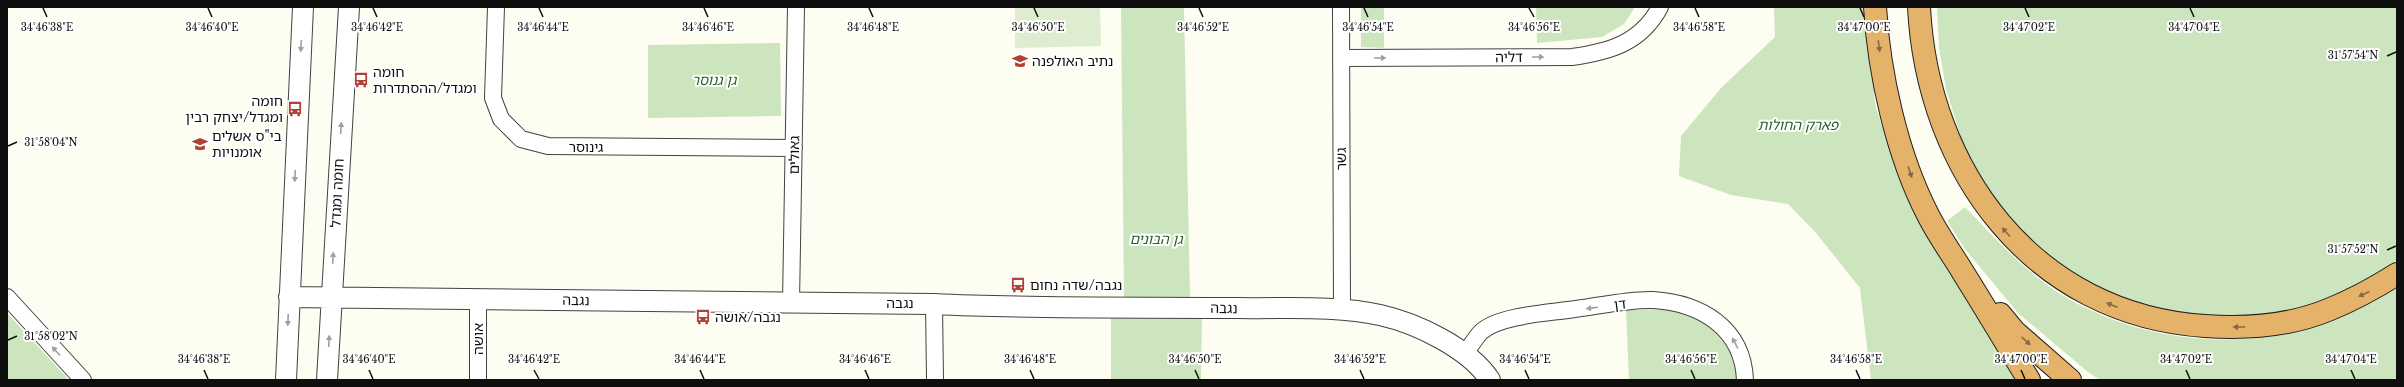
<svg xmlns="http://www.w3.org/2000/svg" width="2404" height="387" font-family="'Libre Baskerville','Noto Sans Hebrew',serif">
<rect width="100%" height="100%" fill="#fdfdf2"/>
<path fill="#cde5be" d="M1121 7H1184L1190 297H1124Z
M1361 7H1384V48L1361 47Z
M1536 7H1635L1624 24 1602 37 1537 43Z
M1774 7H1867L1875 104 1889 148 1911 200 1948 270 2015 380H1871L1860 288 1816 233 1788 204 1731 195 1679 176 1681 136 1721 88 1775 37Z
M1937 7H2397V273L2296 320 2190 325 2040 263 1984 187 1963 144 1946 89 1939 47Z
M780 43 781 116 648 118V45Z
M1965 207C1997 240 2028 276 2069 299 2171 357 2299 352 2397 288V380H2100L2088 372 2018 313 1965 249 1947 221Z
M1671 309C1680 311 1694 312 1702 316 1724 329 1735 356 1738 380H1629L1626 310Z
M7 313 69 380H7Z
M1202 316 1201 380H1111V317Z"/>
<path fill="#deedcf" d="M1015 7H1100L1101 46 1015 48Z"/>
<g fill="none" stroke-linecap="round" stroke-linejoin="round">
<defs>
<path id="minor" d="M496 7 493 98 501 119 521 139 548 146 794 148
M1341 7 1342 311
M1341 58 1572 57C1609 52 1641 43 1660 7
M7 297 83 380
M791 303 796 7
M934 304 935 380
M1465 354C1470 347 1475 338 1481 332 1498 316 1546 313 1568 310 1594 307 1628 299 1653 300 1701 303 1743 328 1745 380
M478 380V299"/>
<path id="tertiary" d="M289 297 934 304C1035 309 1136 307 1238 308 1283 309 1336 305 1380 315 1416 323 1469 348 1490 380
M286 380 303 7
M327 380 349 7"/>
<path id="motorway" d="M1875 7C1879 74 1897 155 1928 215 1938 235 1952 254 1964 274 1986 309 2007 345 2029 380
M1919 7C1927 170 2033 315 2205 326 2247 329 2289 326 2328 310 2353 300 2375 288 2397 274
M2000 314 2014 331 2070 380"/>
</defs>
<use href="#minor" stroke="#424242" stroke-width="18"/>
<use href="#tertiary" stroke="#424242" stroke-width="22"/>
<use href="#motorway" stroke="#202020" stroke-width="24"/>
<use href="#minor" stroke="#fff" stroke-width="16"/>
<use href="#tertiary" stroke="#fff" stroke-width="20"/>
<use href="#motorway" stroke="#e4b369" stroke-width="22"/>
</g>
<defs><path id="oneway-solid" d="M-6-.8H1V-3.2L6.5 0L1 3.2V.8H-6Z"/></defs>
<g fill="#9f9f9f">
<use href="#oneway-solid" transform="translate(301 46) rotate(93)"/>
<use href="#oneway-solid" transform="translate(1538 57)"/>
<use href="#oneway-solid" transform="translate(1380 58)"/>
<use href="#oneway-solid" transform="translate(341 128) rotate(-87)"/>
<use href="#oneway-solid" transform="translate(295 176) rotate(93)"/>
<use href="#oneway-solid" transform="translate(333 258) rotate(-87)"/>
<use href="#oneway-solid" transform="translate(1592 308) rotate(173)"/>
<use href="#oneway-solid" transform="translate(288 320) rotate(92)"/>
<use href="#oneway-solid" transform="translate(329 341) rotate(-87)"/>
<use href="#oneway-solid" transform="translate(1735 343) rotate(-118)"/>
<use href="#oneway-solid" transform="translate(56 351) rotate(-132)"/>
</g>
<g fill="#846940">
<use href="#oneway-solid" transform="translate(1879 46) rotate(82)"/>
<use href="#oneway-solid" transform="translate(1910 172) rotate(71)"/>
<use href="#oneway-solid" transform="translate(2006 232) rotate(-132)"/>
<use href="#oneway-solid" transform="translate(2364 294) rotate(155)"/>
<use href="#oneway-solid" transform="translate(2112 305) rotate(-159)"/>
<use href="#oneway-solid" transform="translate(2239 327) rotate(-180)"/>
<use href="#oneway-solid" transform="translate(2026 341) rotate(42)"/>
</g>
<path fill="none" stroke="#0f0f0f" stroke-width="1.5" d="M43 8 47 17M208 8 212 17M373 8 377 17M539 8 543 17M704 8 708 17M869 8 873 17M1034 8 1038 17M1199 8 1203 17M1364 8 1368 17M1529 8 1534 17M1695 8 1699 17M1860 8 1864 17M2025 8 2029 17M2190 8 2194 17M2387 56 2396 52M8 146 17 142M2387 250 2396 246M8 340 17 336M204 370 208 379M369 370 373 379M534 370 539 379M700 370 704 379M865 370 869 379M1030 370 1034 379M1195 370 1199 379M1360 370 1364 379M1525 370 1529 379M1691 370 1695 379M1856 370 1860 379M2021 370 2025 379M2186 370 2190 379M2351 370 2355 379"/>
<defs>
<symbol id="school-bare" viewBox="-9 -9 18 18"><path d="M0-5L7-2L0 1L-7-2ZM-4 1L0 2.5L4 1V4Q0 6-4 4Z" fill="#b04135" stroke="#fff" stroke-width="2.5" paint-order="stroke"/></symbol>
<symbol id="bus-bare" viewBox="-9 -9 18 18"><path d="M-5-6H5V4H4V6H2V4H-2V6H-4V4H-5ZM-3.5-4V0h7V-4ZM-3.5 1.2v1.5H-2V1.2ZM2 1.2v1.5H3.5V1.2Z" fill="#b04135" stroke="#fff" stroke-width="2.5" paint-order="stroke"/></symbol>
</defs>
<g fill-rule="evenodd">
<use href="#school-bare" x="1009" y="50" width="22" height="22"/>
<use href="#bus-bare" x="350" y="69" width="22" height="22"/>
<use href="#bus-bare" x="284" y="98" width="22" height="22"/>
<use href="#school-bare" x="189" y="133" width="22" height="22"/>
<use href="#bus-bare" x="1007" y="274" width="22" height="22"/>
<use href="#bus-bare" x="692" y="306" width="22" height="22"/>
</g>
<g text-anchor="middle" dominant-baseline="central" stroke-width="4" stroke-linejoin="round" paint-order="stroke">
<g font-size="14" fill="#0f0f0f" stroke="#fff">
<text transform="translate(1509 57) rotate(-1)">דליה</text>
<text x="586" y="147">גינוסר</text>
<text transform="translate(794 155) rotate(-89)">גאולים</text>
<text transform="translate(1341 159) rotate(-91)">גשר</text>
<text transform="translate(337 193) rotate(-87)">חומה ומגדל</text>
<text transform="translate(576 300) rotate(1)">נגבה</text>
<text x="900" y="303">נגבה</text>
<text transform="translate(1620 304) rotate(-7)">דן</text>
<text transform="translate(1224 308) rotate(1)">נגבה</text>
<text transform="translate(478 339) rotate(-90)">אושה</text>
</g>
<g font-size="14" fill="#0f0f0f" stroke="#fff" text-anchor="start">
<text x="1032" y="61">נתיב האולפנה</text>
<text x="373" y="72">חומה<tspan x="373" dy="16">ומגדל/ההסתדרות</tspan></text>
<text x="283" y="101" text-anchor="end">חומה<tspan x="283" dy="16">ומגדל/יצחק רבין</tspan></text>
<text x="212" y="136">בי"ס אשלים<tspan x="212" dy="16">אומנויות</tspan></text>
<text x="1030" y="285">נגבה/שדה נחום</text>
<text x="715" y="317">נגבה/אושה</text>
</g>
<g font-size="14" font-style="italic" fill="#296026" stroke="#fff">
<text x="714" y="80">גן גנוסר</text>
<text x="1798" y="125">פארק החולות</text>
<text x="1156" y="239">גן הבונים</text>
</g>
</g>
<g font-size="10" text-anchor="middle" fill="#0f0f0f" stroke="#fff" stroke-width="4" stroke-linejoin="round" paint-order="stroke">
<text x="873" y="31">34°46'48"E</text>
<text x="2194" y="31">34°47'04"E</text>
<text x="47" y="31">34°46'38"E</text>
<text x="212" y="31">34°46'40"E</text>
<text x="377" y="31">34°46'42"E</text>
<text x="543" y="31">34°46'44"E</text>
<text x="708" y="31">34°46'46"E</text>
<text x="1038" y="31">34°46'50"E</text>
<text x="1203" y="31">34°46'52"E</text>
<text x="1368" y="31">34°46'54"E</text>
<text x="1534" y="31">34°46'56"E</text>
<text x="1699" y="31">34°46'58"E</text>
<text x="1864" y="31">34°47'00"E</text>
<text x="2029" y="31">34°47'02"E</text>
<text x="2353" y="59">31°57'54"N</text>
<text x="51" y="146">31°58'04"N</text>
<text x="2353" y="253">31°57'52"N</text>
<text x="51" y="340">31°58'02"N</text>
<text x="204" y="363">34°46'38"E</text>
<text x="369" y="363">34°46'40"E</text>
<text x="534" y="363">34°46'42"E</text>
<text x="700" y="363">34°46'44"E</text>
<text x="865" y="363">34°46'46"E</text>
<text x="1030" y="363">34°46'48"E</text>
<text x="1195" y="363">34°46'50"E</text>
<text x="1360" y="363">34°46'52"E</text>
<text x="1525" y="363">34°46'54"E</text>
<text x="1691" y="363">34°46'56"E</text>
<text x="1856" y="363">34°46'58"E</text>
<text x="2021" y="363">34°47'00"E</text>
<text x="2186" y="363">34°47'02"E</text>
<text x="2351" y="363">34°47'04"E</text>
</g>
<rect width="2404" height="387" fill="none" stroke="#0f0f0f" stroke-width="16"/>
</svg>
